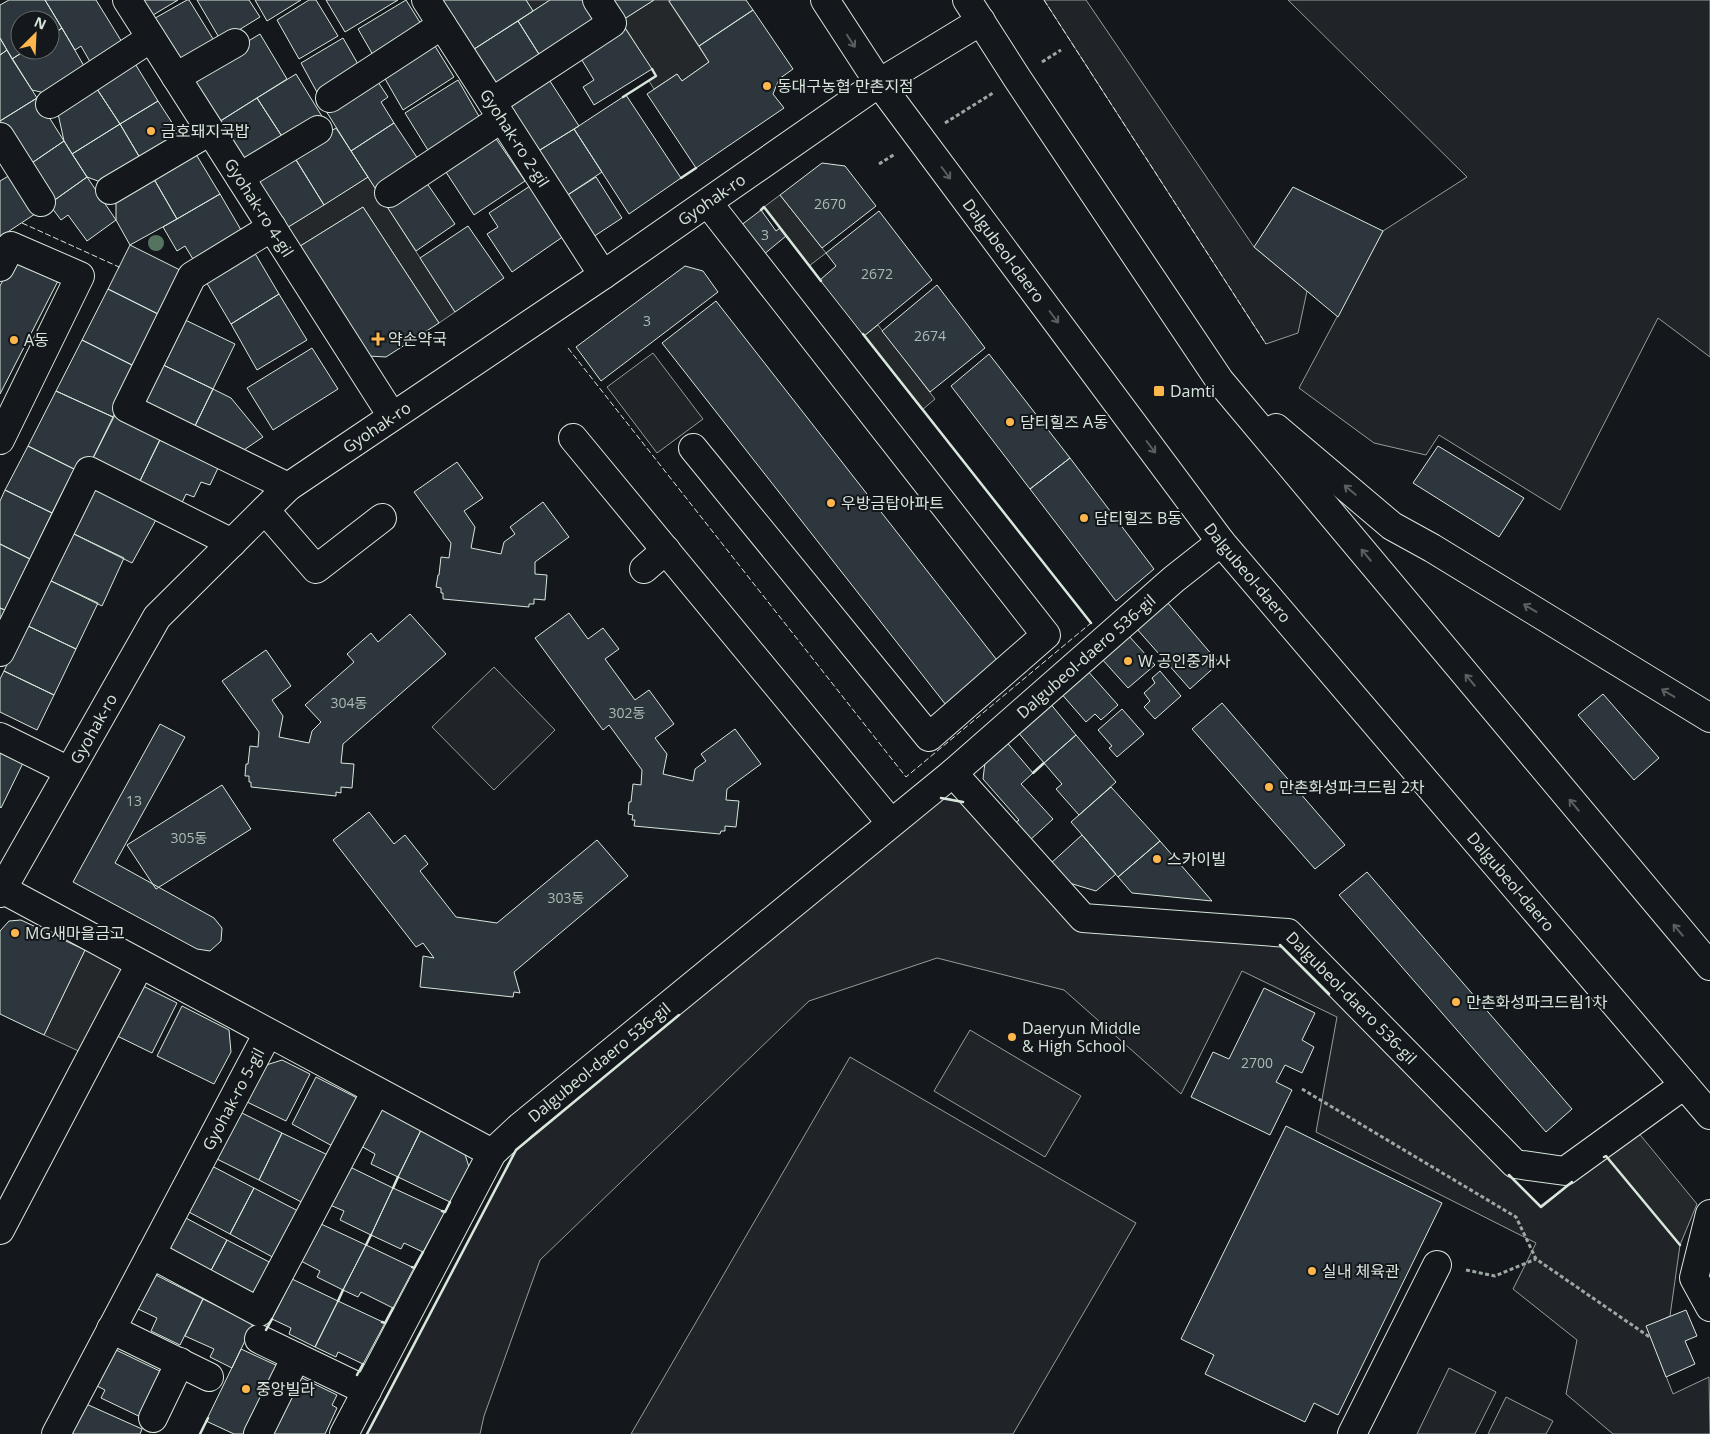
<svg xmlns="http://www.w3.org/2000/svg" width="1710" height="1434" font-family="'Open Sans','Noto Sans KR',sans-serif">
<rect width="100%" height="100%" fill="#14181c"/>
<path fill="#202428" stroke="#939e99" d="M1044 0H1086L1254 247 1307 291 1298 333 1266 344Z
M1288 0H1710V357L1658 318 1560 510 1439 435 1426 455 1374 443 1299 388 1383 231 1467 177Z
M653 353 703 419 657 453 607 387Z
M494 667 555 730 494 790 432 727Z
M942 797 970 804 1079 929 1278 943 1540 1206 1606 1156 1680 1245 1670 1316 1647 1327 1673 1394 1709 1377 1710 1434H1613L1566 1394 1577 1340 1513 1289 1536 1243 1316 1132 1337 1017 1242 971 1181 1094 1064 990 937 958 809 1001 540 1260 484 1416 480 1434H367L516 1150Z
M970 1030 1081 1096 1045 1157 934 1091Z
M850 1057 1136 1223 1013 1434H631Z
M1449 1368 1496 1392 1475 1434H1417Z
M1506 1397 1553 1421 1546 1434H1488Z"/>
<path fill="#24282b" stroke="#939e99" d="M526 0H550L533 11Z
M654 0H668L709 62 682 81 677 74 654 89 649 81 656 76 621 21Z
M368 177 455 312 439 323 363 207 297 248 285 229Z
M780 195 826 253 809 266 764 207Z
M878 325 935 399 922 410 864 336Z
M85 950 127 970 85 1054 44 1035Z
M1637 1131 1697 1204 1680 1245 1606 1156Z"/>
<path fill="#2c363c" stroke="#d8e6dc" d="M9 0H45L62 28 50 36V20H20V50H26L12 59 0 38V5Z
M45 0H96L125 47 93 67 81 46 75 50Z
M138 0H178L148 18Z
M187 0H189L218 47 180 70 150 21Z
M197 0H249L260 17 221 41Z
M255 0H301L267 21Z
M309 0H316L338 36 299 59 277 20Z
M326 0H398L345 32Z
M406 0 426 32 377 62 358 29Z
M435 0H526L533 11 468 53Z
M550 0H585L596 18 544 62 518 21Z
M607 0H654L621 21Z
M671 0H746L753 10 699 46 669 1Z
M753 10 793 69 779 79 773 94 784 108 696 168 647 94 677 74 682 81 709 62 699 46Z
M518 21 544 62 494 95 468 53Z
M62 28 87 71 49 94 32 90 12 59 26 50H50V36Z
M625 28 652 69 594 105 583 87 594 80 580 57Z
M260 34 287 79 214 125 185 79Z
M0 38 7 50 0 55Z
M343 38 362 71 319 96 301 63Z
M430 38 454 77 403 110 380 70Z
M7 50 37 98 0 121V55Z
M134 62 158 101 120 124 95 86Z
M296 74 323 118 285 141 257 98Z
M548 78 579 126 535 153 504 106Z
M376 79 388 97 381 102 394 123 351 151 326 111Z
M458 80 484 125 434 160 405 113Z
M95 86 120 124 72 154 64 141 57 109Z
M626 95 681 178 629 214 574 129Z
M37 98 64 141 26 167 0 127V121Z
M257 98 285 141 242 169 214 125Z
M158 101 182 138 143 163 120 124Z
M394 123 422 165 379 194 351 151Z
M120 124 143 163 106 184 87 177 72 154Z
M336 128 368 177 324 205 293 155Z
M574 129 602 172 563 198 535 153Z
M490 130 525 181 474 215 440 163Z
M64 141 87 177 49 204 26 167Z
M194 151 220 194 177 219 151 174Z
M293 155 324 205 285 229 254 178Z
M822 163 845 166 876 206 822 248 780 195Z
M12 174 38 212 0 237V181Z
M151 174 177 219 130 245 116 220V195Z
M87 177 116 220 87 241 68 215 61 220 49 204Z
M596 177 622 218 590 239 563 198Z
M426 182 455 224 416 251 384 202Z
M530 186 564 236 512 272 487 234 498 227 489 213Z
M1293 187 1383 231 1338 317 1254 247Z
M220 194 244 235 196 264 185 246 177 251 163 227Z
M363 207 439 323 386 357 368 356 297 248Z
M761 210 776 231 780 228 786 236 763 255 740 226Z
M879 211 932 280 864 336 820 280 836 266 826 253Z
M468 226 504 278 455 312 420 258Z
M130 245 184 272 162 316 108 289Z
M253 250 279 294 231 324 205 280Z
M15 257 59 279 0 394V286Z
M685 266 703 271 718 292 601 381 576 347Z
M937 285 985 348 930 392 882 331Z
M108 289 162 316 138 368 82 340Z
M279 294 307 340 257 370 231 324Z
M716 301 1000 664 946 705 662 343Z
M177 316 235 344 213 389 155 361Z
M82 340 138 368 113 417 56 391Z
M312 348 338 389 273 430 247 388Z
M989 354 1070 458 1030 489 951 386Z
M155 361 213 389 193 430 135 402Z
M213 389 231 398 263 437 238 454 193 430Z
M56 391 113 417 90 464 80 459 74 469 28 446Z
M119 407 165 429 137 487 90 464Z
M160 440 218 468 210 485 201 482 194 497 186 494 180 507 137 487Z
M28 446 74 469 52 513 5 490Z
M1438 446 1524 498 1499 537 1413 483Z
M1070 458 1154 569 1116 601 1030 489Z
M457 462 483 498 464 511 475 527 471 548 501 554 504 542 515 534 510 527 543 502 569 537 535 562V574L547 575 545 600 534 599V604H529V607L443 599V593H441V588L436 587 438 575H439L441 557 449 558 451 543 414 492Z
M93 486 157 518 132 563 70 532Z
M5 490 52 513 30 559 0 544V501Z
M70 532 124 558 102 606 47 579Z
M0 544 30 559 5 610 0 608Z
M47 579 98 603 76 649 26 625Z
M1167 602 1219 663 1190 689 1136 628Z
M0 608 5 610 0 620Z
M569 613 588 639 603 628 619 649 605 659 635 700 649 690 674 724 655 738 667 754 663 774 693 781 695 769 706 761 701 754 735 729 761 764 727 789 726 800 739 801 736 827 725 826V831H721L720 834 634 826 635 820H632L633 815 628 814 629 802H631L633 784 641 785 642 770 609 725 603 730 535 638Z
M410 614 446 654 343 744 341 763 354 764 352 788 341 787V793L336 792V796L251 787V782H249V776H245L246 764H248L250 746 258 747 259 732 222 681 266 650 291 686 272 700 283 716 279 737 309 743 312 731 321 722 305 705 354 662 347 654 371 633 378 642Z
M26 625 76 649 54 695 4 671Z
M1128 635 1155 665 1128 688 1101 658Z
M1086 669 1118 705 1101 720 1095 714 1086 722 1059 691Z
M4 671 54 695 37 730 0 712V679Z
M1160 671 1181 696 1155 719 1144 707 1150 701 1144 693 1155 683 1152 678Z
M1603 694 1659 758 1634 780 1578 715Z
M1049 702 1076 735 1044 763 1017 731Z
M1222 703 1345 845 1315 869 1192 729Z
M1122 709 1144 734 1117 757 1109 748 1112 746 1098 730Z
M160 724 185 737 115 863 214 918 222 928 221 941 210 951 197 949 73 882Z
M1076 735 1116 782 1079 815 1056 789 1062 784 1044 763Z
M1004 739 1033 773 1021 784 1053 819 1029 841 1014 824 1019 820 983 779 986 754Z
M0 752 23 763 1 808 0 807Z
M222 785 251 829 156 889 127 845Z
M1111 787 1160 841 1118 877 1071 822Z
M369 812 394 844 405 835 428 864 420 871 456 917 497 923 597 840 628 876 514 972 520 993 514 992 513 997 420 987 423 956 434 958 423 943 416 947 333 840Z
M1082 835 1116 874 1096 891 1066 882 1050 864Z
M1160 841 1212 901 1132 893 1118 877Z
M1367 872 1572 1109 1546 1132 1339 895Z
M21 920 85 950 44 1035 0 1014V931L9 921Z
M135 982 177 1003 152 1053 109 1032Z
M1264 988 1315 1013 1302 1040 1314 1047 1302 1073 1285 1065 1276 1082 1292 1090 1270 1135 1191 1097 1213 1052 1229 1059Z
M182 1006 229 1030 231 1052 214 1084 157 1056Z
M282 1060 310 1074 286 1121 243 1100 260 1067Z
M316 1077 361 1100 336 1148 292 1124Z
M382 1104 423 1126 398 1177 371 1164 375 1154 361 1146Z
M238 1111 282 1133 259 1180 215 1158Z
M423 1126 462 1145 469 1167 450 1202 398 1177Z
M1286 1126 1442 1203 1338 1415 1314 1403 1305 1422 1205 1374 1214 1355 1181 1339Z
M282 1133 332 1157 307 1205 259 1180Z
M210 1165 254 1188 230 1234 187 1211Z
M350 1167 393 1188 371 1235 340 1220 344 1211 330 1205Z
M254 1188 302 1213 278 1260 230 1234Z
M393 1188 445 1212 423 1252 404 1243 401 1249 371 1235Z
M184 1217 227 1240 207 1278 164 1256Z
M321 1224 366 1245 343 1290 317 1277 320 1271 301 1261Z
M227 1240 275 1265 254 1304 207 1278Z
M366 1245 414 1268 393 1308 361 1292 358 1297 343 1290Z
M154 1274 203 1299 180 1345 151 1331 157 1318 136 1308Z
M292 1279 338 1301 315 1347 289 1334 291 1328 272 1319Z
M203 1299 253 1324 232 1368 210 1357 214 1349 185 1336Z
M338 1301 385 1323 363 1364 338 1352 336 1357 315 1347Z
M1686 1310 1697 1336 1685 1341 1695 1364 1666 1377 1646 1326Z
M112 1348 168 1375 147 1420 101 1398 105 1390 93 1384Z
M241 1349 280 1367 248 1434H234L206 1421Z
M294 1374 337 1395 332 1405 337 1408 325 1434H264Z
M84 1403 142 1429 140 1434H69Z"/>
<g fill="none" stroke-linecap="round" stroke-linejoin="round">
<defs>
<g id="minor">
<path id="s1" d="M127 0 392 416"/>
<path id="s2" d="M426 0 603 275"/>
<path d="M176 77 235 43"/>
<path d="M330 98 442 25"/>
<path d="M492 102 612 23 597 0"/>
<path d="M50 104 151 38"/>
<path d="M0 137 41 202"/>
<path d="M240 177 318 130"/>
<path d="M110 190 210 131"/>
<path d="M389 193 502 118"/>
<path d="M272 227 192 276 127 408 288 487"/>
<path d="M0 267 11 246 80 276 0 440"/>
<path d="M573 438 891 823"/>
<path d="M693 448 929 737 1046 635 708 203"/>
<path d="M265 510 316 569 382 518"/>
<path d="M644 569 666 550"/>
<path d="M0 652 89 471 232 543"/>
<path d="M0 737 69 771"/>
<path id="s3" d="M953 773 1083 918 1288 933 1515 1164 1565 1171 1684 1085"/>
<path d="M2 889 492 1153"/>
<path id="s4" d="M0 893 157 617 288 487 603 275 879 83 981 21"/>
<path d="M1710 1214 1694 1278 1710 1307"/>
<path d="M0 1230 140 964"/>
<path d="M151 1254 259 1312 376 1091"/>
<path d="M111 1329 209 1377"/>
<path d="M259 1339 367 1391"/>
<path d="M153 1418 180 1362"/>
<path id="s5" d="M56 1434 268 1033"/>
<path d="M258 1434 296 1357"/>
<path id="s6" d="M344 1434 492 1153 521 1126 953 773 1174 579 1221 542"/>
<path d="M1352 1434 1437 1265"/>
</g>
<g id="major">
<path id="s7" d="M825 0 879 83 1221 542 1710 1115"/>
<path d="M967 0 1017 78 1220 381 1710 966"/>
<path d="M1276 428 1392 526 1432 548 1710 718"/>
</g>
</defs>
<use href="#minor" stroke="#d8e6dc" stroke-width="30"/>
<use href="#major" stroke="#d8e6dc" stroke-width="30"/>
<path stroke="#9da8a2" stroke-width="3" stroke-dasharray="4 2.5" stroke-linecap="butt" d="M1042 62 1061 50
M945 123 993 93
M879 164 895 154
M1302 1089 1516 1217 1536 1259 1651 1338
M1466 1270 1495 1276 1536 1259"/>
<use href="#minor" stroke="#14181c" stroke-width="28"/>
<use href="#major" stroke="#14181c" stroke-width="28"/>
<path stroke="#d8e6dc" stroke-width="1" stroke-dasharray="6 2.5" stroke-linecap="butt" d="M1044 0 1266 344
M22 223 119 267 118 269
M568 348 906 777 1091 623"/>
<path stroke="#d8e6dc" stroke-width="2.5" d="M623 97 656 76 652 69
M681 178 696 168
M761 210 764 207 821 281
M863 334 1091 623
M1033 773 1044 763
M941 798 963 802
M1280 945 1329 994
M1604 1157 1606 1156 1680 1245
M1509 1175 1541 1207 1572 1182
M393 1188 398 1177
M442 1211 445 1212 450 1202
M366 1245 371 1235
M412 1267 414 1268 423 1252
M338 1301 343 1290
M382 1322 385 1323 393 1308
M266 1330 272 1319
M357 1375 363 1364
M200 1434 208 1418
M367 1434 516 1150 679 1015"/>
</g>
<circle fill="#55745f" cx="156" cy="243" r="8"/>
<defs><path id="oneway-shaft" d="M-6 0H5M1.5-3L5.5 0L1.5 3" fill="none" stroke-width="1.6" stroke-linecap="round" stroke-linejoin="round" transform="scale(1.25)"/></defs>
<g stroke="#59605f">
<use href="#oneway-shaft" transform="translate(851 41) rotate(57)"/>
<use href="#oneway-shaft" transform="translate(946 173) rotate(53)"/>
<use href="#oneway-shaft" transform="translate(1054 317) rotate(53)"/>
<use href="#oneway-shaft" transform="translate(1151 447) rotate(53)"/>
<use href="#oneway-shaft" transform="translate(1350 490) rotate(-140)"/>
<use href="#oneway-shaft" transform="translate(1366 555) rotate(-130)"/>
<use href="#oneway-shaft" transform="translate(1530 608) rotate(-149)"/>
<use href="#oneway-shaft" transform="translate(1470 680) rotate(-130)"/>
<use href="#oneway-shaft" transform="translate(1668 693) rotate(-149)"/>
<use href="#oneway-shaft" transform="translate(1574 805) rotate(-130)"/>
<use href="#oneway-shaft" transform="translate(1678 930) rotate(-130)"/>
</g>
<g fill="#ffb74d" stroke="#14181c" stroke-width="2">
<circle cx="767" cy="86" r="5"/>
<circle cx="151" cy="131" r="5"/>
<path d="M375.5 331.5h5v5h5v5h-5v5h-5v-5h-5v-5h5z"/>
<circle cx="14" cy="340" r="5"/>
<rect x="1153" y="385" width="12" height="12" rx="2.5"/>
<circle cx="1010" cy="422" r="5"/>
<circle cx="831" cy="503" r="5"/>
<circle cx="1084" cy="518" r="5"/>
<circle cx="1128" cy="661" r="5"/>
<circle cx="1269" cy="787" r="5"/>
<circle cx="1157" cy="859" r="5"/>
<circle cx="15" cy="933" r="5"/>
<circle cx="1456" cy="1002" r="5"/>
<circle cx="1012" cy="1037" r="5"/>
<circle cx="1312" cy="1271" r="5"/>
<circle cx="246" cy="1389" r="5"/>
</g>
<g text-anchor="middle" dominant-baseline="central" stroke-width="4" stroke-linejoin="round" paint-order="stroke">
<g font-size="14" fill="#adbab4">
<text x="830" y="203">2670</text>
<text x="765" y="234">3</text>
<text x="877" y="273">2672</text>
<text x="647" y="320">3</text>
<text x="930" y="335">2674</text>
<text x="349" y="702">304동</text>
<text x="627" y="712">302동</text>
<text x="134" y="800">13</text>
<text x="189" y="837">305동</text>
<text x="566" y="897">303동</text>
<text x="1257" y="1062">2700</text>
</g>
<g font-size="16" fill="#d8e6dc" stroke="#14181c" text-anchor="start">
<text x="777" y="86">동대구농협 만촌지점</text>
<text x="161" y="131">금호돼지국밥</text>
<text x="388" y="339">약손약국</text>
<text x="24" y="340">A동</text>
<text x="1170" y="391">Damti</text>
<text x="1020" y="422">담티힐즈 A동</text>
<text x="841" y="503">우방금탑아파트</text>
<text x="1094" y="518">담티힐즈 B동</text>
<text x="1138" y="661">W 공인중개사</text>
<text x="1279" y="787">만촌화성파크드림 2차</text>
<text x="1167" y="859">스카이빌</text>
<text x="25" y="933">MG새마을금고</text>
<text x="1466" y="1002">만촌화성파크드림1차</text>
<text x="1022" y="1028">Daeryun Middle<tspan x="1022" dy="18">&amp; High School</tspan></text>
<text x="1322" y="1271">실내 체육관</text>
<text x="256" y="1389">중앙빌라</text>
</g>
<g font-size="16" fill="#d8e6dc" stroke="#14181c">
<text stroke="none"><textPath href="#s2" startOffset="164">Gyohak-ro 2-gil</textPath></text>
<text stroke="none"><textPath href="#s4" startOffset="1014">Gyohak-ro</textPath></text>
<text stroke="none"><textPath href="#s1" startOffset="246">Gyohak-ro 4-gil</textPath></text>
<text stroke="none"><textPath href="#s7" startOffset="308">Dalgubeol-daero</textPath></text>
<text stroke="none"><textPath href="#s4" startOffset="609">Gyohak-ro</textPath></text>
<text stroke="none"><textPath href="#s7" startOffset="712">Dalgubeol-daero</textPath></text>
<text stroke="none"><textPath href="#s6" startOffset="1092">Dalgubeol-daero 536-gil</textPath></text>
<text stroke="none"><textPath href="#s4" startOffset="189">Gyohak-ro</textPath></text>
<text stroke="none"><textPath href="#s7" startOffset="1118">Dalgubeol-daero</textPath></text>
<text stroke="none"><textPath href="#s3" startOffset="491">Dalgubeol-daero 536-gil</textPath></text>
<text stroke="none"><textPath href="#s6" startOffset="458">Dalgubeol-daero 536-gil</textPath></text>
<text stroke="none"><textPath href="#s5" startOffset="379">Gyohak-ro 5-gil</textPath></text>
</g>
</g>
<g transform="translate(35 35) rotate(24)"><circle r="24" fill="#14181c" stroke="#626a69"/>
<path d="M0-4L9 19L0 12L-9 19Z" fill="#ffb74d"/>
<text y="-8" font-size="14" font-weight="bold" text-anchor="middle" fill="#d8e6dc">N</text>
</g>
</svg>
